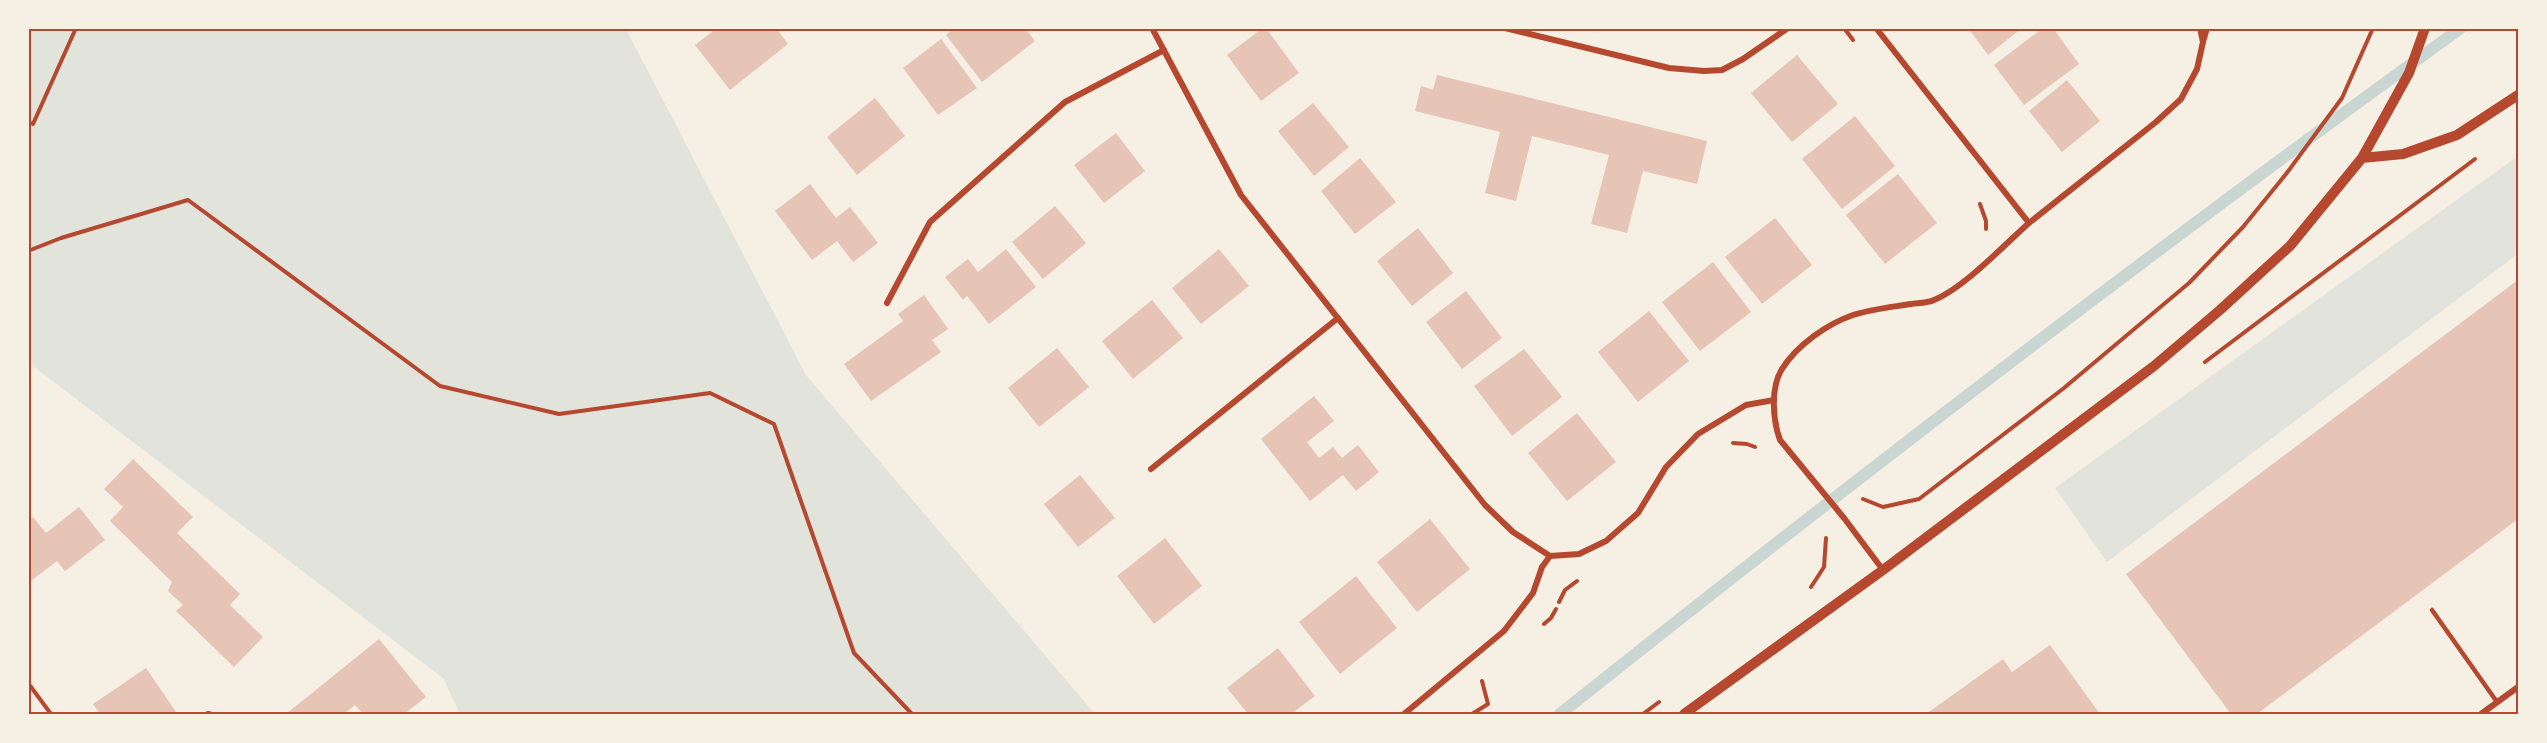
<svg xmlns="http://www.w3.org/2000/svg" width="2547" height="743" font-family="Roboto,sans-serif">
<rect width="100%" height="100%" fill="#f6efe4"/>
<path fill="#e2e4dc" d="M28 29H626L806 375 1095 714H460L443 678 29 363Z
M2518 156V254L2107 562 2055 488Z"/>
<g fill="none" stroke-linecap="round" stroke-linejoin="round">
<path stroke="#c9d6d2" stroke-width="12" d="M1560 714C1855 479 2154 249 2461 28"/>
</g>
<path fill="#e6c5b7" d="M717 28H776L788 44 730 90 695 45Z
M954 28H1025L1035 41 982 82 946 35Z
M1263 28H1266L1299 73 1261 101 1227 55Z
M1968 28H2022L1988 55Z
M2043 28H2053L2079 64 2024 105 1994 65Z
M941 39 977 88 938 115 903 68Z
M1797 55 1838 104 1792 142 1751 93Z
M1437 75 1707 141 1697 184 1643 171 1627 233 1591 224 1609 155 1532 136 1516 201 1485 193 1500 132 1415 111 1421 86 1433 90Z
M2067 80 2100 121 2062 152 2029 111Z
M875 98 905 136 857 175 827 137Z
M1313 103 1349 147 1314 176 1278 131Z
M1855 116 1895 166 1842 209 1802 159Z
M1116 133 1145 171 1104 203 1074 165Z
M1360 158 1396 202 1355 234 1321 191Z
M1898 174 1937 223 1885 264 1846 215Z
M810 184 836 218 850 207 878 243 853 262 837 241 812 260 775 211Z
M1055 206 1086 243 1043 279 1012 242Z
M1775 218 1812 265 1762 304 1725 257Z
M1418 228 1453 273 1412 306 1377 261Z
M1006 249 1036 287 989 324 967 296 963 300 945 277 968 259 978 272Z
M1219 249 1249 286 1201 324 1172 288Z
M1713 262 1751 312 1700 351 1662 302Z
M2518 280V519L2257 714H2231L2126 574Z
M1466 291 1502 338 1462 369 1426 322Z
M924 295 948 329 932 340 941 352 871 401 844 364 903 321 898 314Z
M1152 300 1183 338 1133 379 1102 341Z
M1649 311 1689 361 1638 402 1598 352Z
M1057 348 1089 387 1039 427 1008 388Z
M1524 349 1562 397 1512 436 1474 386Z
M1314 396 1334 421 1307 442 1319 458 1333 447 1342 458 1358 445 1379 472 1356 491 1343 475 1310 501 1261 439Z
M1577 413 1616 462 1567 501 1528 453Z
M133 459 193 517 177 533 240 594 230 605 263 637 234 667 176 611 183 605 168 591 172 582 110 521 123 507 104 489Z
M1080 475 1115 518 1078 547 1044 504Z
M79 507 105 540 65 571 57 561 28 583V521L33 517 46 533Z
M1430 519 1470 569 1417 612 1377 562Z
M1165 538 1202 586 1154 624 1117 576Z
M1356 576 1397 628 1340 674 1299 622Z
M379 639 426 697 404 714H363L355 705 344 714H286Z
M2050 645 2100 714H1926L2003 659 2012 672Z
M1278 648 1315 696 1291 714H1248L1227 688Z
M146 668 176 712 171 714H100L93 704Z"/>
<g fill="none" stroke-linecap="round" stroke-linejoin="round">
<path stroke="#b5482f" stroke-width="4" d="M1844 28 1853 40
M28 122 33 124 76 28
M1980 204 1986 221V229
M28 251 61 238 188 200 440 386 559 414 710 393 774 424 854 653 912 714
M2205 362 2475 159
M1733 443 1747 444 1755 447
M1863 499 1883 507 1919 499 2064 388 2189 283 2243 227 2286 174 2342 98 2373 28
M1811 587 1824 567 1826 538
M1559 602 1565 590 1577 581
M1544 624 1551 618 1556 609
M28 683 51 714
M1472 714 1488 704 1482 681
M1643 714 1659 702"/>
<path stroke="#b5482f" stroke-width="4.5" d="M2432 610 2497 702"/>
<path stroke="#b5482f" stroke-width="6" d="M1152 28 1241 195 1485 505 1513 532 1550 556 1579 554 1606 541 1638 513 1666 467 1698 434 1746 405 1774 400
M1505 28 1669 68 1704 71 1722 70 1743 59 1788 28
M1876 28 2029 223C2004 245 1964 288 1934 300 1928 303 1918 303 1911 304 1892 307 1872 309 1853 315 1827 324 1797 345 1782 369 1770 388 1773 421 1780 440L1844 518 1883 570
M2203 42 2207 28
M2029 223 2156 122 2181 99 2197 69 2203 42 2200 28
M887 303 930 222 1065 102 1164 50
M1151 469 1338 318
M208 714H209
M1404 714 1504 631 1533 593 1542 567 1550 556
M2481 714 2518 687"/>
<path stroke="#b5482f" stroke-width="10" d="M2362 158 2403 154 2457 135 2518 95
M1684 714 1883 570 2154 366 2220 310 2290 246 2362 158 2409 73 2425 28"/>
</g>
<rect width="2547" height="743" fill="none" stroke="#f6efe4" stroke-width="60"/>
<rect x="30" y="30" width="2487" height="683" fill="none" stroke="#b5482f" stroke-width="2"/>
</svg>
